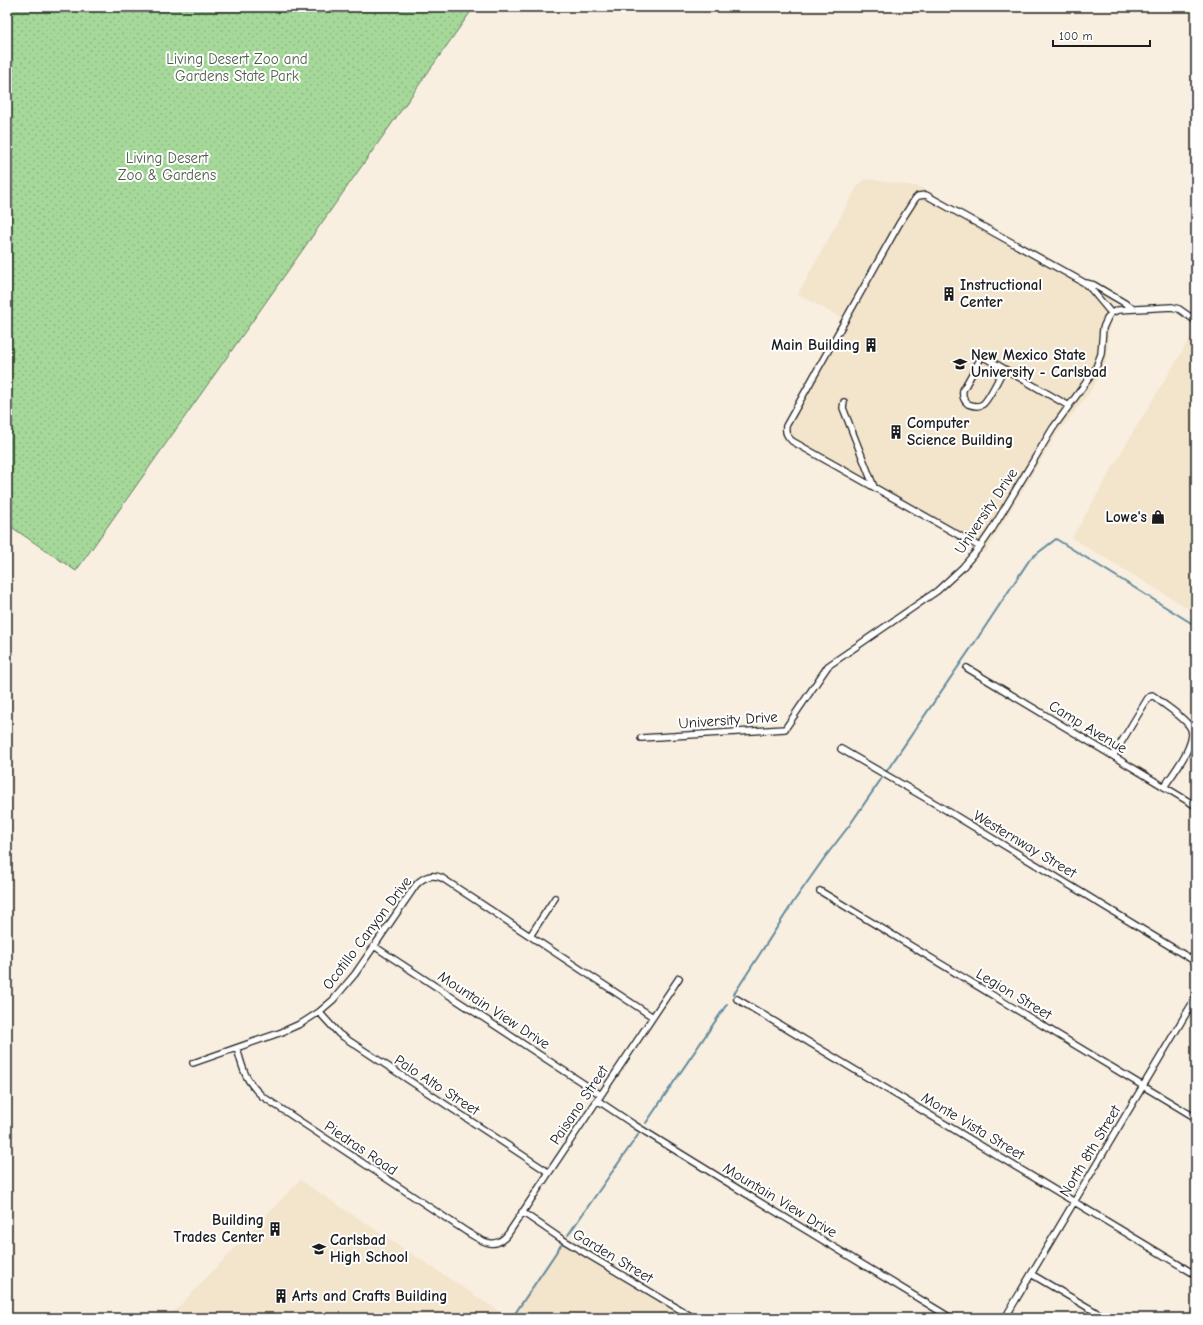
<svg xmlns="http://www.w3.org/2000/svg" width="1203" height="1325" font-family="'Comic Neue',sans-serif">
<defs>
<pattern id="park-dots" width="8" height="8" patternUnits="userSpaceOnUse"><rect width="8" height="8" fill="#a6d89a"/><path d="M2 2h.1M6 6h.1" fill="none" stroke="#8eb984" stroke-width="1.8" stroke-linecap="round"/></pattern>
</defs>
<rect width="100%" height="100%" fill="#f8efe1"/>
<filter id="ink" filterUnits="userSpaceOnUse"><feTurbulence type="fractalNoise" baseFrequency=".025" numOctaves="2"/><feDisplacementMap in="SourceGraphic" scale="8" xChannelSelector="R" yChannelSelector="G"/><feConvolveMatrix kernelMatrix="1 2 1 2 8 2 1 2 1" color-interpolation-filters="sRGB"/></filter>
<g filter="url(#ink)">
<path fill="#f3e4cc" d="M868 179 920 187 1114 294 1111 321 1109 324 1108 354 1104 368 1090 392 1054 438 985 553 790 445 783 439 782 435 783 424 841 318 798 294 857 187 863 180Z
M1194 332 1196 333V613L1072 538 1135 429Z
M300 1180 509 1318H168Z
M561 1243 653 1299 685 1318H510Z"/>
<path fill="url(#park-dots)" stroke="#617a5b" d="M7 7H474L76 571 7 524Z"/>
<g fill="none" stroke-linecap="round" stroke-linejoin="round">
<path stroke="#628a9c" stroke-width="2" d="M734 994 794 901 825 857 849 826 973 645 1030 559 1056 539 1196 626
M646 1123 727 1004
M568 1235 638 1135
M512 1318 561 1245"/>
<defs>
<path id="minor" d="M1086 283 1094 285 1133 308
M1004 369C999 377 990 398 983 404 979 407 973 406 968 404 963 400 962 396 963 390L982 356 1069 406
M844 402 843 408 874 487
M980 547 792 441C787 436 785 433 786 426L899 224 915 199 918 196 926 195 1083 282 1091 289 1111 313
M967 668 1196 806
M641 738 785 729 828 666 937 591 962 568 980 547 991 531 1053 428 1095 370 1101 354 1103 328 1108 317 1111 313 1118 310 1172 307 1179 309 1196 321
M841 749 941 807 1196 962
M1113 756 1148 698 1152 695 1155 697C1165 706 1183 716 1190 727 1199 741 1172 775 1164 787
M820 891 1196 1118
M530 936 555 898
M374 946 601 1095
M737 999 1196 1275
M319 1012 339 1034 548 1172
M237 1048C243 1070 245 1080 262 1096L467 1232C482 1241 495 1251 508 1234L679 978
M193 1063 282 1032 302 1023 319 1012 333 1000 355 974 416 885C423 877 431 873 442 878L653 1017
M597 1100 636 1126 735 1187 951 1318
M522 1212 560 1238 694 1318
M1031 1274 1106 1318
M1005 1318 1196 997"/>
</defs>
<use href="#minor" stroke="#1c1c1c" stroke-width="8"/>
<use href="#minor" stroke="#fff" stroke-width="5.5"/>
</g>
</g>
<defs>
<symbol id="building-bare" viewBox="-9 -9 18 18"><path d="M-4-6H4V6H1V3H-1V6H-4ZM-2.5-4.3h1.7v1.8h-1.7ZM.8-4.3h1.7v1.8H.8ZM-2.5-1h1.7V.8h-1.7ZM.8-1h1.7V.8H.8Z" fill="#1c1c1c" stroke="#fff" stroke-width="2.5" paint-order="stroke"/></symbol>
<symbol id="university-bare" viewBox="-9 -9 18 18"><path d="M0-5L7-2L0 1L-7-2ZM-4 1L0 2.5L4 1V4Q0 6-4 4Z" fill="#1c1c1c" stroke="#fff" stroke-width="2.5" paint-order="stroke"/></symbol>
<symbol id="shop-bare" viewBox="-9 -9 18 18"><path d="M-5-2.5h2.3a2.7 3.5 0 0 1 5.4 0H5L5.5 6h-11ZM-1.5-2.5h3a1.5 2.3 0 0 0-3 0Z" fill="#1c1c1c" stroke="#fff" stroke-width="2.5" paint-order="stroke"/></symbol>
<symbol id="school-bare" viewBox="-9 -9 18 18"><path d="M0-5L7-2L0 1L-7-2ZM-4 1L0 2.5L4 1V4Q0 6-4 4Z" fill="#1c1c1c" stroke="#fff" stroke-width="2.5" paint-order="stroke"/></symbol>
</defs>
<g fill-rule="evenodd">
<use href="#building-bare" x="939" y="284" width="20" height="20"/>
<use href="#building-bare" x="861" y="335" width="20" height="20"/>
<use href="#university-bare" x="950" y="354" width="20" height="20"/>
<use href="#building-bare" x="886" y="422" width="20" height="20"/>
<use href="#shop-bare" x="1148" y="507" width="20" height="20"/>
<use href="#building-bare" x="265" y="1219" width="20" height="20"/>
<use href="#school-bare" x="309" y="1239" width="20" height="20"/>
<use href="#building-bare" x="271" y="1286" width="20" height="20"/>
</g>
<g text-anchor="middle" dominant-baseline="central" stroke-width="4" stroke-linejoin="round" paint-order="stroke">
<g font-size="15" fill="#4c5e48" stroke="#fff">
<text x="237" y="59">Living Desert Zoo and<tspan x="237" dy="17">Gardens State Park</tspan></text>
<text x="167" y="158">Living Desert<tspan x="167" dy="17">Zoo &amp; Gardens</tspan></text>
</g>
<g font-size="15" font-weight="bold" fill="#1c1c1c" stroke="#fff" text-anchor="start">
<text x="960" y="285">Instructional<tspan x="960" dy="17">Center</tspan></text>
<text x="860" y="345" text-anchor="end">Main Building</text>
<text x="971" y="355">New Mexico State<tspan x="971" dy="17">University - Carlsbad</tspan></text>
<text x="907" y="423">Computer<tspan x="907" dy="17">Science Building</tspan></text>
<text x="1147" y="517" text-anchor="end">Lowe's</text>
<text x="264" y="1220" text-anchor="end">Building<tspan x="264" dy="17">Trades Center</tspan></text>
<text x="330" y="1240">Carlsbad<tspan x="330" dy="17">High School</tspan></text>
<text x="292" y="1296">Arts and Crafts Building</text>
</g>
<g font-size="15" fill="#1c1c1c" stroke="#fff">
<text transform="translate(986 511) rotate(-56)">University Drive</text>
<text transform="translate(728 720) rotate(-4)">University Drive</text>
<text transform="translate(1088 727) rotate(31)">Camp Avenue</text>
<text transform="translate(1025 844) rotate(31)">Westernway Street</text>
<text transform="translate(367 933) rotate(-53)">Ocotillo Canyon Drive</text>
<text transform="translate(1014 994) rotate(31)">Legion Street</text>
<text transform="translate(494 1010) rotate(33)">Mountain View Drive</text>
<text transform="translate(437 1085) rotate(33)">Palo Alto Street</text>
<text transform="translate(579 1105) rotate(-56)">Paisano Street</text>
<text transform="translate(973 1126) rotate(31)">Monte Vista Street</text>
<text transform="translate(361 1148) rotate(34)">Piedras Road</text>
<text transform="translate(1090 1151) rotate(-59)">North 8th Street</text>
<text transform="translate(780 1200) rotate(31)">Mountain View Drive</text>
<text transform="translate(613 1256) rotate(31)">Garden Street</text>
</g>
</g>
<rect width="1203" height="1325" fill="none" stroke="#fff" stroke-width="24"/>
<rect x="12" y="12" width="1179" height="1301" fill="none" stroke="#1c1c1c" stroke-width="1.5" filter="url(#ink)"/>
<path d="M1053 40v6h97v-6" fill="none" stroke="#1c1c1c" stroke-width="2"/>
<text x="1059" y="40" font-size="12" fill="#1c1c1c" stroke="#ffffff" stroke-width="3" paint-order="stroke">100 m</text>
</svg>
